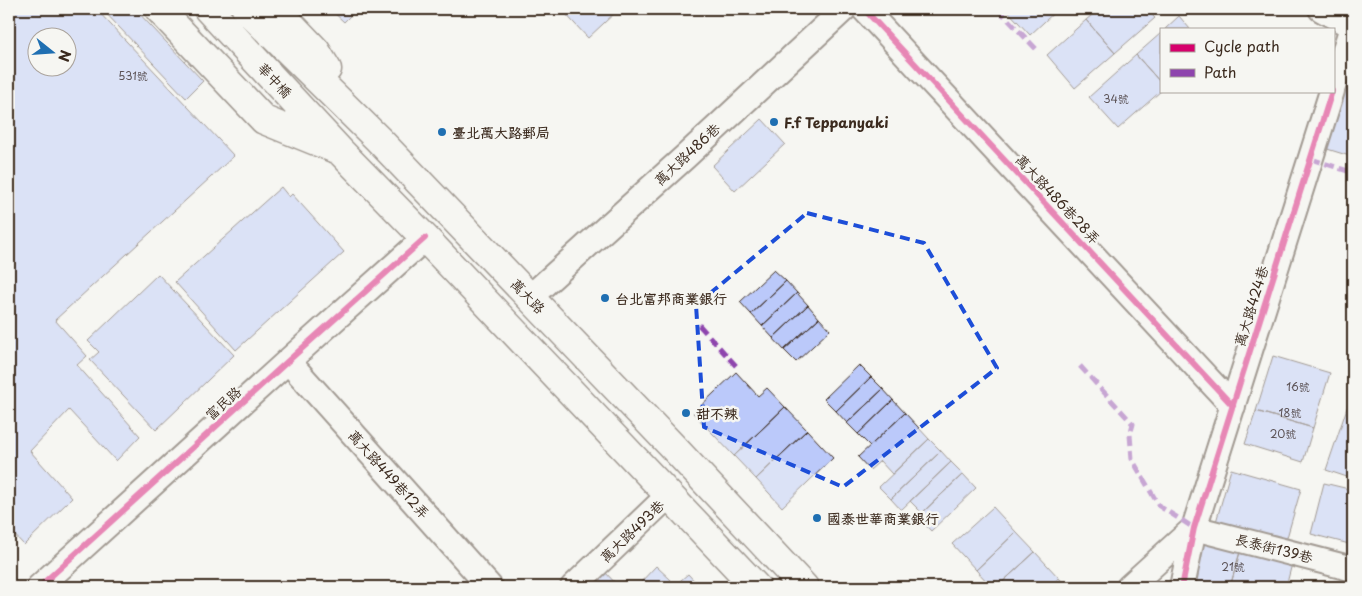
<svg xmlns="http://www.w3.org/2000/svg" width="1362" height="596" font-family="'Playpen Sans','LXGW WenKai TC',sans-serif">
<rect width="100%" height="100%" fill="#f6f6f2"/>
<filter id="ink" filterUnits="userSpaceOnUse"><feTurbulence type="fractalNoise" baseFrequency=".02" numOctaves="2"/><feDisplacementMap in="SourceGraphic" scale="10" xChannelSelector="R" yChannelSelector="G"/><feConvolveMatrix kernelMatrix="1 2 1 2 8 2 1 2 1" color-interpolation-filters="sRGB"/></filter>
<g filter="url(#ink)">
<path fill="#bbc9fa" stroke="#3b2a1e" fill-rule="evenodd" d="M9 9H96L234 156 55 320 87 356 77 365 140 436 116 461 69 410 30 451 72 498 24 545 9 529ZM38 38H68V68H38Z
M102 9H135L203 81 186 98Z
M330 9H357L344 22Z
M561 9H619L588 38Z
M1006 9H1058L1030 35Z
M1099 9H1146L1155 18 1115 53 1086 20Z
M1179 16 1190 29H1165Z
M1086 20 1115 53 1075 88 1047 55Z
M1161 33V83L1136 55Z
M1136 55 1161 83V91L1118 129 1089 97Z
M1345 79 1353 81V157L1324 148Z
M762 119 785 144 735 191 712 166Z
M281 187 289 197 292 194 344 252 236 350 175 282Z
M774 270 786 281 751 314 740 302Z
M158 274 234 355 156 430 90 360 99 352 88 341Z
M786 281 797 293 762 326 751 314Z
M797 293 808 305 773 338 762 326Z
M808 305 819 318 784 350 773 338Z
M819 318 830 330 796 362 784 350Z
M1273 356 1330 373 1313 428 1256 411Z
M859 365 871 377 836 411 824 399Z
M736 372 758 396 767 388 785 407 734 456 693 413Z
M871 377 883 389 847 423 836 411Z
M883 389 893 400 858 434 847 423Z
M1350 399 1353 401V479L1326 470Z
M893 400 905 413 870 446 858 434Z
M785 407 807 430 756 479 734 456Z
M1256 411 1313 428 1303 462 1245 444Z
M905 413 929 439 892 474 880 461 870 470 858 457Z
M807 430 833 458 782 507 756 479Z
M929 439 941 451 891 499 879 487Z
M941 451 951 462 901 510 891 499Z
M951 462 963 474 922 513 910 501Z
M1231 469 1301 489 1286 541 1216 522Z
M963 474 976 488 931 531 918 517Z
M1324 483 1353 490V545L1311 534Z
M993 507 1016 532 976 570 952 544Z
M1016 532 1035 552 997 587H992L976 570Z
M1199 534 1242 545 1230 587H1203L1186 583Z
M1242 545 1293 560 1286 587H1230Z
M1035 552 1059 578 1049 587H997Z
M656 566 671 580 665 587H643L639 584Z
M604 571 619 587H586Z
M688 574 699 586 698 587H673Z
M1059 578 1067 587H1049Z"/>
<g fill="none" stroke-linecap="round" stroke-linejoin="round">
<defs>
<path id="minor" d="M864 9 1233 406
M1321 9 1353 27
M1333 87 1352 27V9
M529 298 685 157 844 9
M288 361 490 587
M1194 528 1353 569
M39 587 288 361 425 238
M573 587 669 495
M1129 587 1194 528
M1182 587 1194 528 1332 91"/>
<path id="major" d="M159 9 264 120 333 148
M208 9 341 152 425 238 756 587
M246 9 378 139 673 447 804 587
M276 9 316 51 327 69"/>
</defs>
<use href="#minor" stroke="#3b2a1e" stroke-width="28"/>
<use href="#major" stroke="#3b2a1e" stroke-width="31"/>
<use href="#minor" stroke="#f6f6f2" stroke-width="24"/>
<use href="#major" stroke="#f6f6f2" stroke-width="28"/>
<path stroke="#8e44ad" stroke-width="5" stroke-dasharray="10 5" stroke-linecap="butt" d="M998 9 1038 51
M1311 159 1348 171 1353 163
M699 325 738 368
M1080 366 1133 424 1130 435 1132 459 1159 506 1194 528"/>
<defs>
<path id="cycleway" d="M864 9 1233 406
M39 587 288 361 425 238
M1182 587 1194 528 1332 91"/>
</defs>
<use href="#cycleway" stroke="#f6f6f2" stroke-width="9"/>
<use href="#cycleway" stroke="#d6006c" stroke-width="6"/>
</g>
</g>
<path d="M0 0H1362V596H0ZM807 213 924 243 997 368 843 487 704 427 696 305Z" fill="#f6f6f2" fill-opacity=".55" fill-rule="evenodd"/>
<path fill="none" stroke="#1d4ed8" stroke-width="4" stroke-dasharray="10 6" stroke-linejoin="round" d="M807 213 924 243 997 368 843 487 704 427 696 305Z"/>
<g fill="#1f6fb2" stroke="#f6f6f2" stroke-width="2">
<circle cx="774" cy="122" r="5"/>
<circle cx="442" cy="132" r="5"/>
<circle cx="605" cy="298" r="5"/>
<circle cx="686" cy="413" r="5"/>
<circle cx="817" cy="518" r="5"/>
</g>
<g text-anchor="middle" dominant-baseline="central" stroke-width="5" stroke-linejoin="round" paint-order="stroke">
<g font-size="11" fill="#5b5255">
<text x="133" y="75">531號</text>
<text x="1116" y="98">34號</text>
<text x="1298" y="386">16號</text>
<text x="1290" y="412">18號</text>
<text x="1283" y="433">20號</text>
<text x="1233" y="566">21號</text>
</g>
<g font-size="14" fill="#3b2a1e" stroke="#f6f6f2">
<text transform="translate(275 80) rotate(47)">華中橋</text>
<text transform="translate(687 154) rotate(-43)">萬大路486巷</text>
<text transform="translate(1058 199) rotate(47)">萬大路486巷28弄</text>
<text transform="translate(528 296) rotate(46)">萬大路</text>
<text transform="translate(1251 306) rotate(-73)">萬大路424巷</text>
<text transform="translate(223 403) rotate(-42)">富民路</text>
<text transform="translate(389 474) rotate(48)">萬大路449巷12弄</text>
<text transform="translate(632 531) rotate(-44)">萬大路493巷</text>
<text transform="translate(1274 548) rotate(14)">長泰街139巷</text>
</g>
<g font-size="14" font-weight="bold" fill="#3b2a1e" stroke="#f6f6f2" text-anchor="start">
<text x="784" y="122">F.f Teppanyaki</text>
<text x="452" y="132">臺北萬大路郵局</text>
<text x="615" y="298">台北富邦商業銀行</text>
<text x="696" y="413">甜不辣</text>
<text x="827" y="518">國泰世華商業銀行</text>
</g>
</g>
<rect width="1362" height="596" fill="none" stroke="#f6f6f2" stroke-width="30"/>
<rect x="15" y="15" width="1332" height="566" fill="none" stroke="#3b2a1e" stroke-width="2" filter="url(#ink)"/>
<rect x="1160" y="28" width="175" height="65" fill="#f6f6f2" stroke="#aba49d"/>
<rect x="1170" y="44" width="25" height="8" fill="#d6006c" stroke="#aba49d"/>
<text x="1204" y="52" font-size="15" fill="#3b2a1e">Cycle path</text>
<rect x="1170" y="69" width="25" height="8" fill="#8e44ad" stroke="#aba49d"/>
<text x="1204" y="78" font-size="15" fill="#3b2a1e">Path</text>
<g transform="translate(52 52) rotate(107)"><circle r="24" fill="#f6f6f2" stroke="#aba49d"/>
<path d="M0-4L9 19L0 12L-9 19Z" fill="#1f6fb2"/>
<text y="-8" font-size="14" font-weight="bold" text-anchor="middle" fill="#3b2a1e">N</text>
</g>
</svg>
